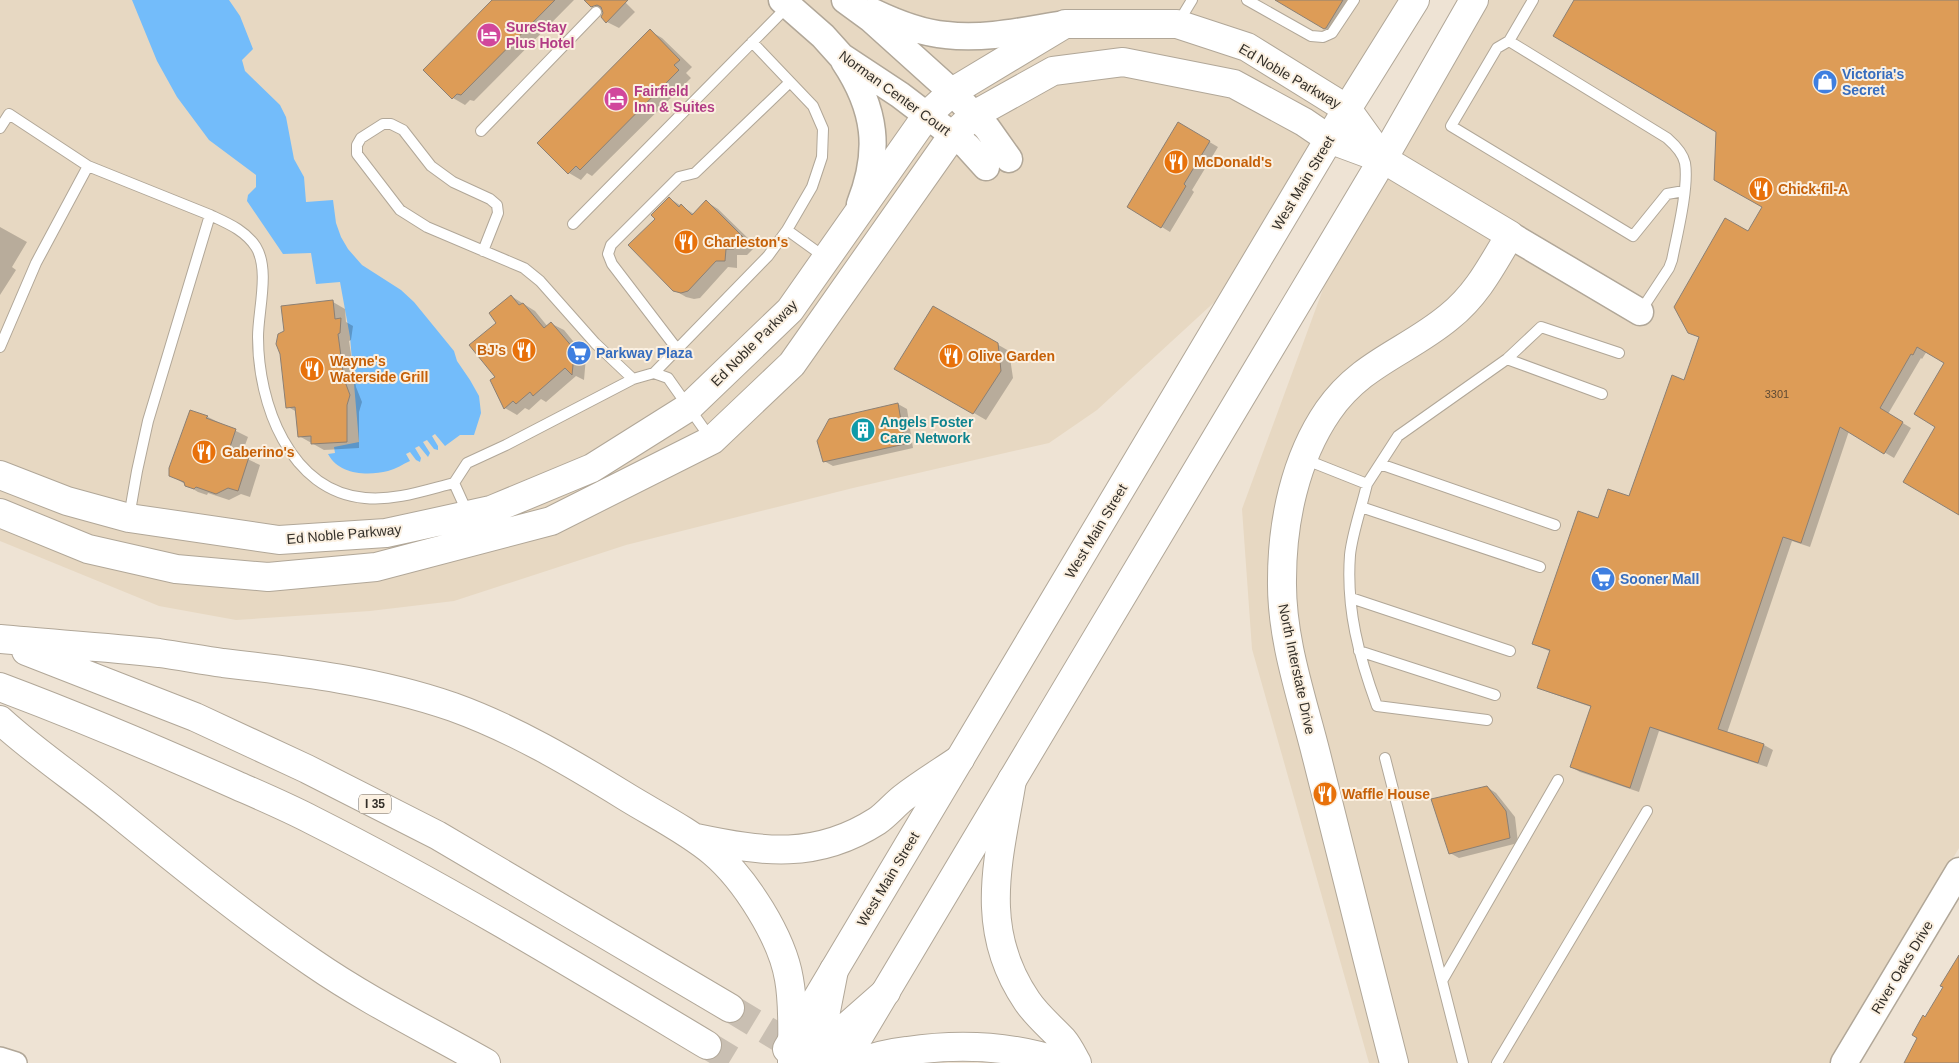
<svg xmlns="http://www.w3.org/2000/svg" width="1959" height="1063" font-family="Helvetica,sans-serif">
<rect width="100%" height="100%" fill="#eee3d4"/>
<path fill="#e7d8c2" d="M0 0H1400L1221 296 1097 410 1049 443 853 488 626 545 454 601 370 611 236 620 159 606 0 541Z
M1469 0H1959V848L1832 1063H1369L1252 649 1242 509 1326 281Z"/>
<path fill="#73bcfa" d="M132 0H229L240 16 253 49 242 60 245 71 280 105 286 117 294 159 304 177 306 202 333 200 336 223 341 237 348 249 362 265 401 290 414 302 454 351 457 361 470 380 479 396 481 413 474 435H460L445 446 435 434 432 436 438 446V450L434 449 427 440 423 442 430 453 428 457 419 446 415 448 421 458 420 462 416 460 410 452 406 454 410 461C403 464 396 469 388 471 368 476 339 475 328 454L335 453 334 447 359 442 350 337 340 282 316 284 311 253 283 254 247 201 248 195 256 187V175L209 140 177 97 157 61Z"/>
<path fill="#0003" d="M494 0H574L474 101 470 100 465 105 453 98Z
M586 0H623L635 12 619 28 607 22 604 13Z
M1277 0H1358L1336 35Z
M1575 0H1959V514L1937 426 1946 363 1927 351 1922 359 1921 358 1888 414 1911 428 1894 458 1849 431 1810 547 1792 541 1727 733 1764 745 1773 750 1767 767 1659 731 1639 792 1580 772 1571 767 1591 707 1548 692 1539 687 1551 652 1533 644 1599 519 1630 498 1685 381 1700 338 1689 332 1763 207 1717 131Z
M650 31 662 38 692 67 686 73 691 78 592 176 587 173 581 180 569 173Z
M1179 124 1218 147 1192 190 1194 192 1170 232 1129 207Z
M669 198 694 214 707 202 718 209 756 246 747 255H737V268L728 267 700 298 694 299 686 297 674 290 657 219Z
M0 227 27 242 12 267 16 270 0 295Z
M511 296 535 311 548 327 552 324 564 330 586 357 584 380 576 376 546 402 541 399 529 410 525 408 517 415 505 408 497 378 498 323Z
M333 302 345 309 346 322 353 326 351 340 349 341 356 387 362 402 359 412V448L324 450 299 436 297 412 288 407Z
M934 308 1009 351 1013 378 986 420 896 368Z
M898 404 907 409 913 448 833 466 824 461Z
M190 411 208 417 248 437 241 456 260 465 250 497 241 494 229 500 208 493 207 495 198 492 170 475Z
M1487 787 1496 793 1515 817 1518 843 1459 858 1450 853Z"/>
<path fill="#dd9c57" stroke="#8c8074" d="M492 0H555L461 95 457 94 452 99 423 70Z
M584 0H628L606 23 601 17 603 13 601 7 597 5 591 7Z
M1275 0H1343L1326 28 1324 29Z
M1574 0H1959V515L1903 482 1935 427 1914 414 1944 363 1917 347 1913 355 1911 354 1880 408 1903 422 1884 454 1840 427 1801 543 1783 537 1718 729 1764 744 1758 763 1650 727 1630 788 1570 767 1591 706 1537 688 1550 650 1532 644 1578 511 1598 518 1608 489 1629 496 1672 375 1684 380 1699 337 1688 333 1674 307 1725 218 1748 231 1762 207 1714 180 1716 132 1553 36Z
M650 29 680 60 674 65 679 70 580 170 576 166 568 174 537 143Z
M1178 122 1210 141 1184 184 1186 186 1161 228 1127 207Z
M669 197 679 207 681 204 692 215 706 200 745 239 734 249H726L725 261H716L688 291 681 293 673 291 628 245 655 219 651 215Z
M511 295 519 305 523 303 544 328 551 322 574 349 573 365 572 375 565 368 533 396 530 392 516 404 513 401 504 409 490 380 495 377 469 345 496 323 489 313Z
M333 300 335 319 341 318 340 333 338 334 344 379 350 395 347 405V442L311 444V436L298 437 295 407 286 408 280 354 276 344 278 334 284 331 281 306Z
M933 306 998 343 1001 371 973 414 894 369Z
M898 403 905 444 823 462 817 441 829 419Z
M190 410 208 416 206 418 236 429 229 450 249 457 238 491 228 488 216 494 196 487 194 489 185 486 184 482 169 476V468Z
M1487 786 1506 811 1510 838 1449 854 1431 799Z
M1959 955V1063H1904L1917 1038 1912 1035 1923 1015 1925 1017 1943 987 1940 986Z"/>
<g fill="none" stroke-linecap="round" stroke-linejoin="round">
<path stroke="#c9bfb2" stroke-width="28" stroke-dasharray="28 14" stroke-linecap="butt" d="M730 1008 811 1057
M707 1045 737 1063"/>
<defs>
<path id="service" d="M1247 0 1311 36 1323 37 1332 33 1354 0
M1533 0 1509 41 1497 48 1451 126 1633 236 1667 194 1684 191
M1178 23 1192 0
M1509 41 1667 138C1675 145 1683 153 1685 163 1689 187 1677 235 1672 260L1669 268 1640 312
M0 128 9 114 88 166 210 215 148 421 137 471 129 517
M481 131 596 12
M210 215C227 223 245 230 256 247 270 270 258 311 258 337 258 403 289 491 365 498 395 501 426 490 454 483L468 514
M573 224 787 7
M787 230 826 258
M483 251 498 213 497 205 490 199 453 182 431 166 403 130 391 124H383L361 138 357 145V154L400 210 427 227 524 268 540 281 595 343 633 379
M0 347 36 263 88 166
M677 349 612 264 608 254 611 245 679 177 695 173 790 82
M1507 359 1602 394
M654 373 768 256 787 230 812 187 822 157 823 129 813 106 752 42
M1304 459 1367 484 1398 436 1507 359 1541 327 1619 353
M1380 464 1555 525
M454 483 467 463 506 445 633 379 654 373 668 378 711 439
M1367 484C1362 506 1352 534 1350 555 1346 609 1359 657 1377 706L1487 720
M1361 507 1540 567
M1351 598 1510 651
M1359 651 1495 695
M1385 758 1463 1063
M1442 981 1558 780
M1497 1063 1647 811"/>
<path id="minor" d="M0 1058 16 1063"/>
<path id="tertiary" d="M782 0 823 36 841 56 900 95 967 146 986 167
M845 0 871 19 952 92 987 128 1009 159
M873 12C896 23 921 33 946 35 985 40 1026 30 1064 24
M844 61C876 109 881 151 860 204
M1510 235 1640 312
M1844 1063 1959 871"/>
<path id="secondary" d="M0 475 67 501 129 518 279 540 386 533 491 510 592 468 689 407 790 310 927 115 952 92 1065 24H1177L1247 47 1347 109 1383 159
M0 513 88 549 176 569 268 577 376 567 551 521 712 440 792 364 953 135 974 115 1053 71 1123 62 1234 84 1304 122 1329 139 1383 159 1510 235C1492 265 1477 295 1449 317 1407 352 1361 363 1328 411 1295 459 1282 522 1282 580 1281 639 1302 698 1316 754 1341 857 1368 960 1394 1063"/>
<path id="primary" d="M787 1049 1347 109 1415 0
M843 1063 1383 159 1474 0"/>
<path id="motorway" d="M0 639C53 644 106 647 159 653 180 656 202 660 223 663 301 672 378 681 453 707 514 729 570 762 625 796 654 814 687 830 713 852 745 879 782 937 789 979 794 1007 792 1035 792 1063
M26 651 195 717 307 769 437 835 730 1008
M0 687C80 717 158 750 236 785 261 796 287 807 312 820 447 888 577 967 707 1045
M0 720C36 753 77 780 115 811 180 864 244 916 313 963 368 1001 428 1030 486 1063
M1012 780C999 859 977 928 1027 1001 1037 1016 1051 1027 1063 1040 1069 1047 1073 1056 1077 1063
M696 838C763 852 816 860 877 821 886 815 894 805 903 798 921 784 941 772 960 759
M817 1057 834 970
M801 1063 819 1051 886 992
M858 1063C873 1057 890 1053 907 1051 960 1043 1011 1045 1063 1063"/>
</defs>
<use href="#service" stroke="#b1a798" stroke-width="12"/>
<use href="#minor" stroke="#b1a798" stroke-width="24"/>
<use href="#tertiary" stroke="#b1a798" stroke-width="29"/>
<use href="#secondary" stroke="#b1a798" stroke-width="30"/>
<use href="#primary" stroke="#b1a798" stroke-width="30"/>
<use href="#motorway" stroke="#b1a798" stroke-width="30"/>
<use href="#service" stroke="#fff" stroke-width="10"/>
<use href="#minor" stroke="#fff" stroke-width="21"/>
<use href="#tertiary" stroke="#fff" stroke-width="26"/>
<use href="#secondary" stroke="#fff" stroke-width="28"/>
<use href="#primary" stroke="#fff" stroke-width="28"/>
<use href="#motorway" stroke="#fff" stroke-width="28"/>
</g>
<defs>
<symbol id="hotel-disc" viewBox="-11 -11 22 22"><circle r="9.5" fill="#d1479c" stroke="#fbf0e1"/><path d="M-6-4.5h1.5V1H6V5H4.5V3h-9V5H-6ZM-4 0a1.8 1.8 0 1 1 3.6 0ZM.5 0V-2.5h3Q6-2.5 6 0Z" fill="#fff"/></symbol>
<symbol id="shop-disc" viewBox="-11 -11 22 22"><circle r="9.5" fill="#3f7fe0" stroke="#fbf0e1"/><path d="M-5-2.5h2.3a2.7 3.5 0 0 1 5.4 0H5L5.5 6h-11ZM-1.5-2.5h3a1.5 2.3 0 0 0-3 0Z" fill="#fff"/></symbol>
<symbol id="restaurant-disc" viewBox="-11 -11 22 22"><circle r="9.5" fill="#e8710a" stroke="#fbf0e1"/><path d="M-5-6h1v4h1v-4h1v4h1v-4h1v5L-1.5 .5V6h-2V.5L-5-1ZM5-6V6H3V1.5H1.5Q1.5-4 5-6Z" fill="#fff"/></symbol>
<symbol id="supermarket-disc" viewBox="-11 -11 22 22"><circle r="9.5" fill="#3f7fe0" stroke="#fbf0e1"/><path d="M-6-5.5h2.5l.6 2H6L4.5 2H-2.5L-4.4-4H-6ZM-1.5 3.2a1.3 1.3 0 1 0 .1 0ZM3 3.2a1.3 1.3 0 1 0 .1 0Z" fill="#fff"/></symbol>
<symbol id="building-disc" viewBox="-11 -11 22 22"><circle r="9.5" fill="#0f9aa8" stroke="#fbf0e1"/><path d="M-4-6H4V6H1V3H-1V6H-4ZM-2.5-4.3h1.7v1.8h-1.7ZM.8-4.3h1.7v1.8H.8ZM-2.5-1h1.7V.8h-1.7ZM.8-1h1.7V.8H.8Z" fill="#fff"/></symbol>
</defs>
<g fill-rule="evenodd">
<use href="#hotel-disc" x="475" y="21" width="28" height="28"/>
<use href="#shop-disc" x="1811" y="68" width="28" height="28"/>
<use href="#hotel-disc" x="602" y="85" width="28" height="28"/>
<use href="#restaurant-disc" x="1162" y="148" width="28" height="28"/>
<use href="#restaurant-disc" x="1747" y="175" width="28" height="28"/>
<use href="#restaurant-disc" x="672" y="228" width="28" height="28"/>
<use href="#restaurant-disc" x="510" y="336" width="28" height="28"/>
<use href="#supermarket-disc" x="565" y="339" width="28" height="28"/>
<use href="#restaurant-disc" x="937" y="342" width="28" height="28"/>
<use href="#restaurant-disc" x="298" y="355" width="28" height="28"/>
<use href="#building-disc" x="849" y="416" width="28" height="28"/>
<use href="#restaurant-disc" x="190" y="438" width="28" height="28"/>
<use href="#supermarket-disc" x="1589" y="565" width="28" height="28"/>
<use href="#restaurant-disc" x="1311" y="780" width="28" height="28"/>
</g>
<g text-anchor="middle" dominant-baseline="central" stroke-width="4" stroke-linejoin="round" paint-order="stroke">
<g font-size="11" fill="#5e4a34">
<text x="1777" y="394">3301</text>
</g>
<rect fill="#fbf0e1" stroke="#6f6960" stroke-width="1" x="359" y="794.5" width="32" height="19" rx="4"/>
<g font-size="12" font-weight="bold" fill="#332f29">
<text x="375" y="804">I 35</text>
</g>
<g font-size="14" font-weight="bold" fill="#b23c85" stroke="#fbf0e1" text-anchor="start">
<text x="506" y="27">SureStay<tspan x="506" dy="16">Plus Hotel</tspan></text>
<text x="634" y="91">Fairfield<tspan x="634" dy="16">Inn &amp; Suites</tspan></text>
</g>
<g font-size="14" font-weight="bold" fill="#366cbe" stroke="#fbf0e1" text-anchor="start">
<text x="1842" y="74">Victoria's<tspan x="1842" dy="16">Secret</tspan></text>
<text x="596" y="353">Parkway Plaza</text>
<text x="1620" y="579">Sooner Mall</text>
</g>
<g font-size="14" fill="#332f29" stroke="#fbf0e1">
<text transform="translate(1290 76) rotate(30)">Ed Noble Parkway</text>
<text transform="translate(895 93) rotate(36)">Norman Center Court</text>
<text transform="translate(1303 183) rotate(-59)">West Main Street</text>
<text transform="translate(754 343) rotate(-45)">Ed Noble Parkway</text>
<text transform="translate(1096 531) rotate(-59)">West Main Street</text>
<text transform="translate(344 534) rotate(-5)">Ed Noble Parkway</text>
<text transform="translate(1297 669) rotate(78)">North Interstate Drive</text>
<text transform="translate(888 879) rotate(-59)">West Main Street</text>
<text transform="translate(1902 967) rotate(-59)">River Oaks Drive</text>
</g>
<g font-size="14" font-weight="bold" fill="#c56008" stroke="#fbf0e1" text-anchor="start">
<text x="1194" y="162">McDonald's</text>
<text x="1778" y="189">Chick-fil-A</text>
<text x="704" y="242">Charleston's</text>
<text x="506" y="350" text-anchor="end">BJ's</text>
<text x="968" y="356">Olive Garden</text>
<text x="330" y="361">Wayne's<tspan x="330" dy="16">Waterside Grill</tspan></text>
<text x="222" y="452">Gaberino's</text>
<text x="1342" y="794">Waffle House</text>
</g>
<g font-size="14" font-weight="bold" fill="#0d838f" stroke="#fbf0e1" text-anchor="start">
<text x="880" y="422">Angels Foster<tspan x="880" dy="16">Care Network</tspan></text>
</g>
</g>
</svg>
